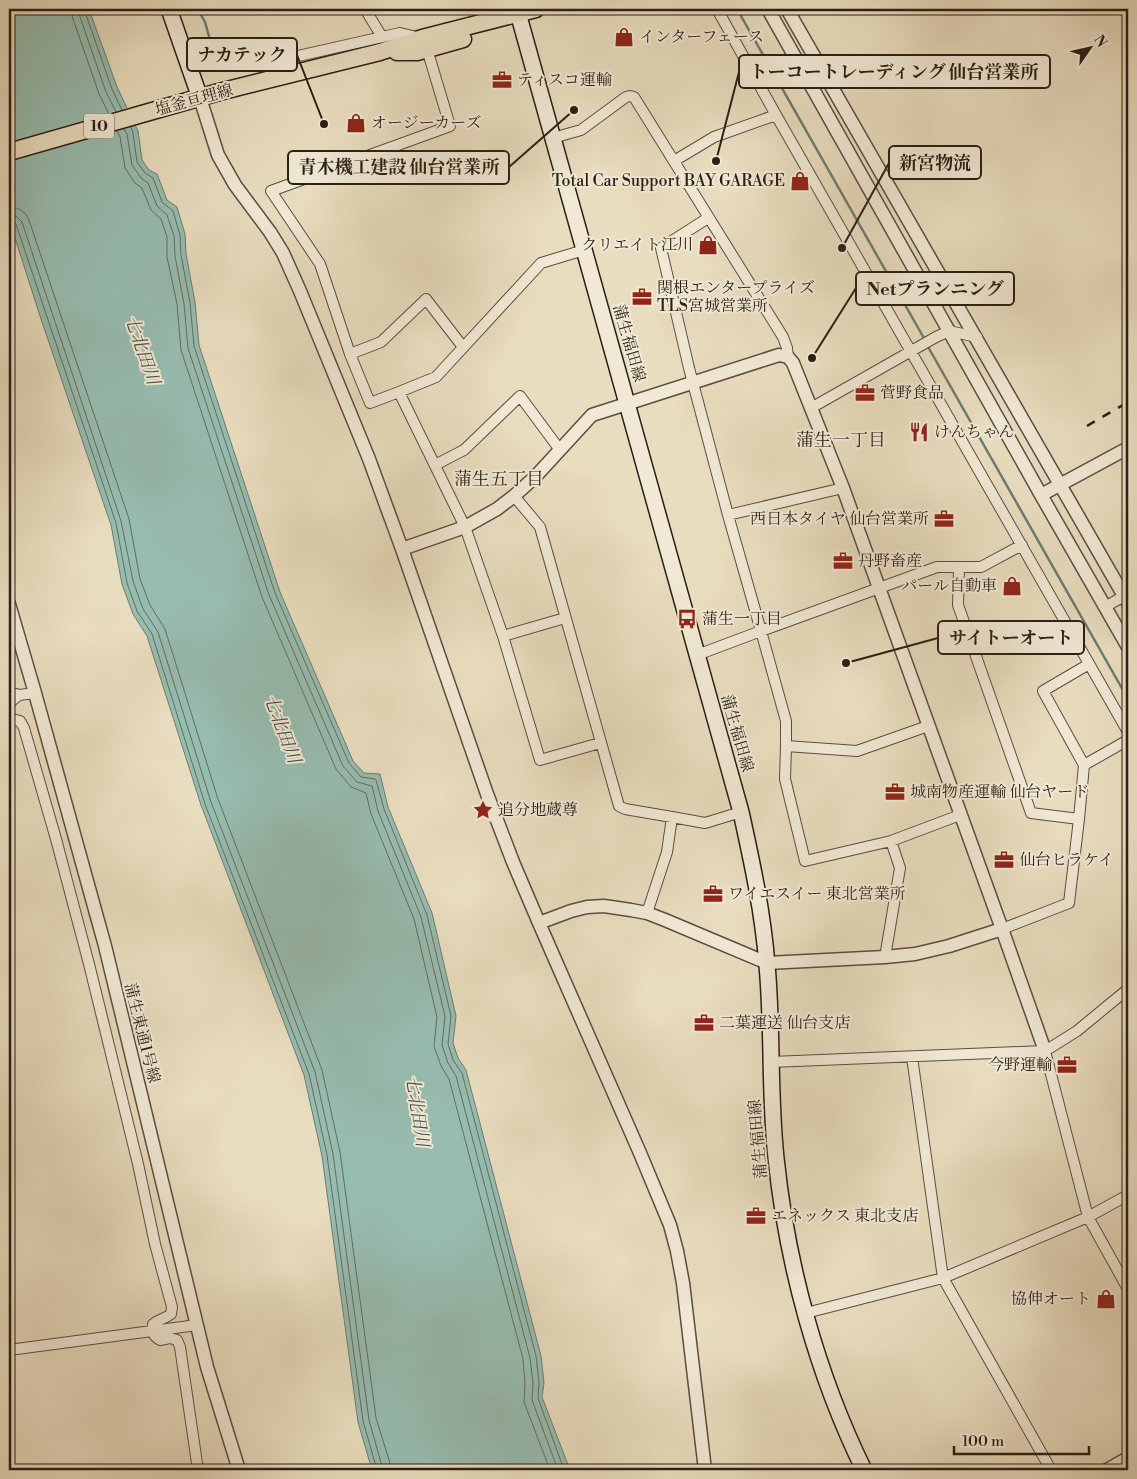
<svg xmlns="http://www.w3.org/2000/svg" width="1137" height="1479" font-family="'Libre Bodoni','Noto Serif JP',serif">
<rect width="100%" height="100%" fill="#e9ddbf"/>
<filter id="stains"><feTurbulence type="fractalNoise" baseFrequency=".004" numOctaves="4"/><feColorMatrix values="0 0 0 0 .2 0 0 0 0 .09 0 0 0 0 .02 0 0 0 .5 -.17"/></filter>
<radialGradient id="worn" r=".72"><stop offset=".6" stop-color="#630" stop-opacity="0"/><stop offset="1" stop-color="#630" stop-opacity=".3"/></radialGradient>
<path fill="#97bcb0" stroke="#6b7d72" d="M9 9H89L117 87 138 131 142 160 149 170 157 174 167 200 177 207 185 234 186 254 195 302 199 345 280 592 353 761 364 773 380 774 388 807 432 913 456 1016 453 1043 458 1058 466 1070 541 1356 544 1383 542 1397 570 1470H372L358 1422 322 1156 304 1075 201 805 147 636 133 614 122 584 111 525 40 316 9 219Z"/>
<path fill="#e9ddbf" d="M129 107 138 125 9 161V142Z"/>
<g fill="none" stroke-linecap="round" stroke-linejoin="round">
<path stroke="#606e62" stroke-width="1" d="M71 9 72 16 99 94 109 114
M78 9 79 14 106 92 116 112
M84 9 112 89 122 110
M131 127 133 133 137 162 145 173 153 178 162 202 173 211 180 235 181 255 190 303 194 346 275 593 349 763 361 777 375 779 376 780 384 809 427 915 451 1016 448 1044 453 1060 462 1073 536 1356 539 1383 538 1398 564 1470
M124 129 127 134 132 165 141 178 148 183 157 206 167 215 174 236 175 256 184 304 188 348 269 595 343 766 357 782 372 786 378 811 421 917 445 1016 442 1045 448 1063 456 1076 530 1358 533 1383 532 1400 558 1470
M117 131 120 137 125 168 135 183 142 188 151 210 161 219 167 237V257L177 304 181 350 262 597 336 769 351 787 366 793 371 814 414 919 437 1017 434 1046 441 1066 449 1079 523 1359 525 1383 524 1402 550 1470
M9 207C18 207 25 211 29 220L129 519 140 579 150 605 165 629 218 799 322 1070 340 1152 376 1418 390 1463V1470
M9 214 16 216 22 222 121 521 133 581 143 609 158 632 211 802 315 1072 333 1154 369 1420 383 1470
M9 221H13L16 224 116 523 127 583 137 611 152 634 205 804 309 1074 327 1155 363 1421 377 1470"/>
<path stroke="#6b7d72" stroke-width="2.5" d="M191 9 201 15 205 22 215 58
M737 9 925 340
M927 345 1128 699"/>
<defs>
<path id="minor" d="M365 9 382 37
M717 9 776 115 1128 732
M427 49 450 126 271 191 320 264 350 354 370 403 399 392 465 527 503 636 540 760 600 743
M254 66 400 33 421 38
M553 138 581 130 626 97 630 96 634 97 783 337 787 348 788 357
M674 161 714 137 776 115
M708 218 661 248 689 368 728 515 761 631 937 567H981L1022 545
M350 354 381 342 426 299 463 347
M399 392 436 377 541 263 584 250
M811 408 936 337 949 331 977 337
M435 465 464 450 520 396 560 450
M514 496 540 527 619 806 625 809 672 817 667 852 647 913
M728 515 843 488
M959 567 958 605 1031 813 1079 819 1069 903 1002 929
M1105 607 1124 596
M503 636 565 618
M697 655 761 631 786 721V746
M9 692 19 695 35 693
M9 703 19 695
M9 722 16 720 20 721 24 728 56 839 89 964 138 1164 155 1244 172 1307 171 1314C165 1319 159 1319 153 1324 152 1332 153 1336 160 1340L170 1338 177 1340 180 1347 198 1470
M928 726 857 751 786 746 785 779 805 861 891 841 960 815
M1084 765 1128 740
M672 817 705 823 741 812
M1079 819 1084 765 1043 691 1089 664
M885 957 900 868 891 841
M1045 1051 1088 1217 1128 1289
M912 1057 943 1278 1051 1470
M771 1062 1045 1051 1077 1031 1128 989
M806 1313 943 1278 1088 1217 1128 1195
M9 1350 197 1325"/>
<path id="tertiary" d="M768 9 1041 495 1128 647
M787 9 1128 603
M200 98 218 155 235 185 270 232 283 253 300 291 369 459 402 549 487 794 513 862 539 923 640 1153 670 1225 677 1251 683 1283 705 1470
M1041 495 1128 448
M402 549 465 527 497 509 514 496 535 477 592 415 779 355 788 357 793 363 843 488 1002 929 949 946 915 954 885 957 767 963 665 920 647 913 631 910 604 906 587 907 571 911 539 923
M9 604 35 693 105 946 207 1367 239 1470
M1002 929 1045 1051
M1107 1470 1128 1458"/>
<path id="secondary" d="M169 9 200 98
M518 13 741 812C752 862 763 913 767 965 773 1029 769 1094 776 1158 787 1265 817 1374 864 1470"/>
<path id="primary" d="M397 52H417L463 39
M9 152 219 92 380 52 422 38 536 9"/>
</defs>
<use href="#minor" stroke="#594e40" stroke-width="12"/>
<use href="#tertiary" stroke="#594e40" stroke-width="15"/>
<use href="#secondary" stroke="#291f15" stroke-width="18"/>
<use href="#primary" stroke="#291f15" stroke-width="19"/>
<use href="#minor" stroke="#f1e9d5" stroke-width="10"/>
<use href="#tertiary" stroke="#f1e9d5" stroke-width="12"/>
<use href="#secondary" stroke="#f1e9d5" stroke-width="15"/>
<use href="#primary" stroke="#e9ddbf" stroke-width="16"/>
<path stroke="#291f15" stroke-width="2.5" stroke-dasharray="9 9" stroke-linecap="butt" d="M1087 426 1128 402"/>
</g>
<defs>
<symbol id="shop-bare" viewBox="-9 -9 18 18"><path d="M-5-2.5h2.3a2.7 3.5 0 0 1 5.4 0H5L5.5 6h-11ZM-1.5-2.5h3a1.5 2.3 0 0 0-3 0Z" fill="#8f2418" stroke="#f1e9d5" stroke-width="2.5" paint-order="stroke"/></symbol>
<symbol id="office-bare" viewBox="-9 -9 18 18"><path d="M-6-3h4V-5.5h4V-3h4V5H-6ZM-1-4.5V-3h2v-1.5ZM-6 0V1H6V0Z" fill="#8f2418" stroke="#f1e9d5" stroke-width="2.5" paint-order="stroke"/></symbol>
<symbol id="restaurant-bare" viewBox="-9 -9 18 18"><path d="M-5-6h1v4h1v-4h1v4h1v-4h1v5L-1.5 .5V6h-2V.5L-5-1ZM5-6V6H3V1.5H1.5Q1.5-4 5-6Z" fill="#8f2418" stroke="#f1e9d5" stroke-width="2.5" paint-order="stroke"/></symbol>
<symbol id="bus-bare" viewBox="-9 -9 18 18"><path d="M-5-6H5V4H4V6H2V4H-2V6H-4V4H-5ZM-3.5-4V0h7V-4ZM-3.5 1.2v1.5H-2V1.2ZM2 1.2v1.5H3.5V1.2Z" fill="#8f2418" stroke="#f1e9d5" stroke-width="2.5" paint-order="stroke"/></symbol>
<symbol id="sight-bare" viewBox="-9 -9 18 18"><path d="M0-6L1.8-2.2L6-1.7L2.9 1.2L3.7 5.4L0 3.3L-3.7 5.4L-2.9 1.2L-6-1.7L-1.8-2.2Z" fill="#8f2418" stroke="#f1e9d5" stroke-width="2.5" paint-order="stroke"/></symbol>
</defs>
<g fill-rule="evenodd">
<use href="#shop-bare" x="610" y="23" width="28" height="28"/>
<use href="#office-bare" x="488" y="66" width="28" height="28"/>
<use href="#shop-bare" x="342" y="109" width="28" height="28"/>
<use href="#shop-bare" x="786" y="167" width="28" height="28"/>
<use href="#shop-bare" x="694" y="231" width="28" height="28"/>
<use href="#office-bare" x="628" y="283" width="28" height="28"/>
<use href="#office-bare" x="851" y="379" width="28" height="28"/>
<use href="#restaurant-bare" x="905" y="418" width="28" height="28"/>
<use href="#office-bare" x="930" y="505" width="28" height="28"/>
<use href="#office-bare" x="829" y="547" width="28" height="28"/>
<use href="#shop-bare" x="998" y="572" width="28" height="28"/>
<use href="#bus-bare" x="673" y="605" width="28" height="28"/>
<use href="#office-bare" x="881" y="778" width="28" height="28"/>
<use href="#sight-bare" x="469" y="796" width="28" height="28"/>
<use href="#office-bare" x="990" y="846" width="28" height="28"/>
<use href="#office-bare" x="699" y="880" width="28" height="28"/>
<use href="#office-bare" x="690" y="1009" width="28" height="28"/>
<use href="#office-bare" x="1053" y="1051" width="28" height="28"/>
<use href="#office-bare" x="742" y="1202" width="28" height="28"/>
<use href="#shop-bare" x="1092" y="1285" width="28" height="28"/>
</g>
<g text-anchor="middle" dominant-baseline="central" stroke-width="4" stroke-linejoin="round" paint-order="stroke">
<rect fill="#f1e9d5" stroke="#655c4f" stroke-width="1" x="84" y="113.5" width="30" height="25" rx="4"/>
<g font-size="15" font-weight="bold" fill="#291f15">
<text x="99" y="126">10</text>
</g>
<g font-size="16" fill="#291f15" stroke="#f1e9d5" text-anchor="start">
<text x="639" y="37">インターフェース</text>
<text x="517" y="80">ティスコ運輸</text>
<text x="371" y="123">オージーカーズ</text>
<text x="785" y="181" text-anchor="end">Total Car Support BAY GARAGE</text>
<text x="693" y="245" text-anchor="end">クリエイト江川</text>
<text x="657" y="288">関根エンタープライズ<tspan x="657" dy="18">TLS宮城営業所</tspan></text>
<text x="880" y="393">菅野食品</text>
<text x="934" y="432">けんちゃん</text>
<text x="929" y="519" text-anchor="end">西日本タイヤ 仙台営業所</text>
<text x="858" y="561">丹野畜産</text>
<text x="997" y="586" text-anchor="end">パール自動車</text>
<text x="702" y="619">蒲生一丁目</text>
<text x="910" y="792">城南物産運輸 仙台ヤード</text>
<text x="498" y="810">追分地蔵尊</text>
<text x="1019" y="860">仙台ヒラケイ</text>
<text x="728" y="894">ワイエスイー 東北営業所</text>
<text x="719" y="1023">二葉運送 仙台支店</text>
<text x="1052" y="1065" text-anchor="end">今野運輸</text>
<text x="771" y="1216">エネックス 東北支店</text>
<text x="1091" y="1299" text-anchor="end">協伸オート</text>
</g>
<g font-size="16" fill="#291f15" stroke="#f1e9d5">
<text transform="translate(194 100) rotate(-15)">塩釜亘理線</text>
<text transform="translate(629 343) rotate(74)">蒲生福田線</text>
<text transform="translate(737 733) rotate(74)">蒲生福田線</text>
<text transform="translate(142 1033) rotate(76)">蒲生東通1号線</text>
<text transform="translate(758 1139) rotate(-95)">蒲生福田線</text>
</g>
<g font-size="18" font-style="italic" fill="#4a4e44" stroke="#f1e9d5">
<text transform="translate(142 350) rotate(71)">七北田川</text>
<text transform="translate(282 729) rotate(69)">七北田川</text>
<text transform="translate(417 1111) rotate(81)">七北田川</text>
</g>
<g font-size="18" fill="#291f15" stroke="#f1e9d5">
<text x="841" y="440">蒲生一丁目</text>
<text x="499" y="479">蒲生五丁目</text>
</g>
</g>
<path fill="none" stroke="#291f15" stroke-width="2" d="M324 124L297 55M716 161L739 72M842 248L889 163M574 110L509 167M812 358L856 288M846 663L938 638"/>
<g fill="#291f15" stroke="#f1e9d5" stroke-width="2">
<circle cx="324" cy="124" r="5"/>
<circle cx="716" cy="161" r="5"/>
<circle cx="842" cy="248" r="5"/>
<circle cx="574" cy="110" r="5"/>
<circle cx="812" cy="358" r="5"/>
<circle cx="846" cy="663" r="5"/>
</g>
<g fill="#f1e9d5" stroke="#291f15" stroke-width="2">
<rect x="187" y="38" width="110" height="33" rx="5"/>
<rect x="739" y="55" width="311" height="33" rx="5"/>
<rect x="889" y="146" width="92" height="33" rx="5"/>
<rect x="288" y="151" width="221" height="33" rx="5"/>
<rect x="856" y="272" width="158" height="33" rx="5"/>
<rect x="938" y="621" width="146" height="33" rx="5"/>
</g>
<g font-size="18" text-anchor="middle" font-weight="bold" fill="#291f15">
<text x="242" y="61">ナカテック</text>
<text x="894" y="78">トーコートレーディング 仙台営業所</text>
<text x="935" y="169">新宮物流</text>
<text x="399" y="173">青木機工建設 仙台営業所</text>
<text x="935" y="295">Netプランニング</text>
<text x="1011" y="644">サイトーオート</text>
</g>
<rect width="1137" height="1479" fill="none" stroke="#e9ddbf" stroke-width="30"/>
<rect x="10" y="10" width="1117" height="1459" fill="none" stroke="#291f15" stroke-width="2.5"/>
<rect x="15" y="15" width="1107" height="1449" fill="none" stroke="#291f15"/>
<g transform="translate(1090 48) rotate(56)" stroke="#f1e9d5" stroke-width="4" paint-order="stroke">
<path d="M0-4L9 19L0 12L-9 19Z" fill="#291f15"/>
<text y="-8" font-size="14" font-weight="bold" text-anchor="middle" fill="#291f15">N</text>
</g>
<path d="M954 1446v8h135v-8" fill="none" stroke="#291f15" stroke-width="2.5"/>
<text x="962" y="1446" font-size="15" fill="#291f15" stroke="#f1e9d5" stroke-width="4" paint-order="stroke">100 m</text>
<rect width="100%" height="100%" filter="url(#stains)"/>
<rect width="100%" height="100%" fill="url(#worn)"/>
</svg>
